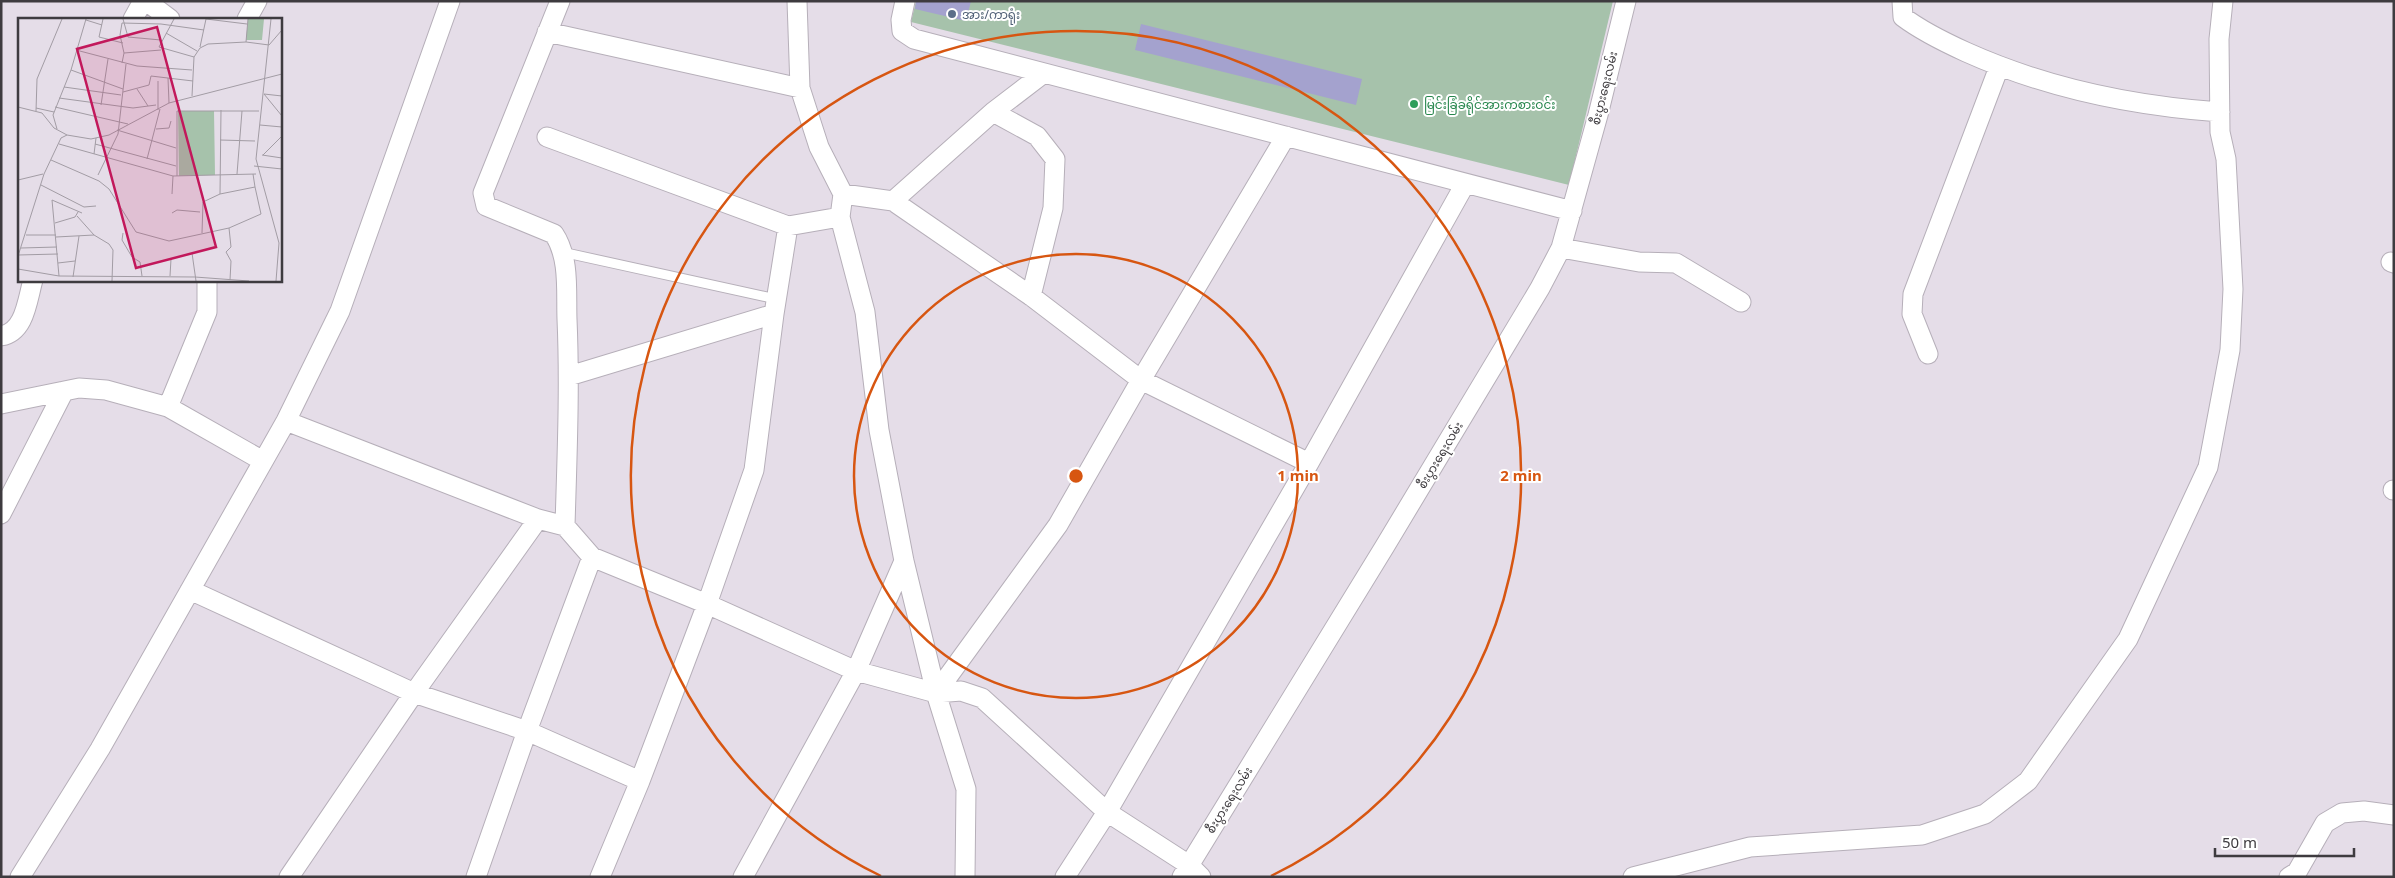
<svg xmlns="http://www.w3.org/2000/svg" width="2395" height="878" font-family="'Noto Sans','Noto Sans Myanmar',sans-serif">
<rect width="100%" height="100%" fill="#e5dde8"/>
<path fill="#a6c2ab" d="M916 1H1613L1569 185 911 22Z"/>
<path fill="#a4a2ce" d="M916 1H971L966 21 915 9Z
M1141 24 1362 79 1356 105 1135 50Z"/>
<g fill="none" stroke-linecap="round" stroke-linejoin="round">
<defs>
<path id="service" d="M562 252 776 299"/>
<path id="minor" d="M146 1 170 19
M560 1 483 193 486 206 554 234C570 258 566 292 567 319 570 388 567 457 565 526
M797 1 800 88 819 147 843 194 840 217 865 312 879 430 904 561 936 693 966 789 965 877
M905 1 901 20 902 31 914 39 1572 211
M1902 1 1903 17C1923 32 1944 42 1966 52 2046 88 2133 106 2220 112
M133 19 143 1
M247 19 257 1
M547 32 800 88
M993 112 1037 136 1055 159 1053 208 1031 296
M547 137 788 226 840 217
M843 194 893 201 1031 296 1141 380 1309 463
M893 201 993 112 1044 73
M1561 248 1639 262 1676 263 1741 302
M2391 262 2394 263
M1 336C25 332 27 301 33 280
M1928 354 1912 314 1913 294 1999 67
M569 376 774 314
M1 404 79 388 106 390 168 407 263 461
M168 407 207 312V280
M286 421 538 519 565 526 592 557 707 604 856 671 936 693 961 691 982 698 1107 812 1189 865 1201 877
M2393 490H2394
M1 514 64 391
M190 590 414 693 527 731 640 781
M936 693 1058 525 1141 380 1286 136
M20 877 100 749 286 421 340 311 450 1
M289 877 414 693 538 519
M476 877 527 731 592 557
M600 877 640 781 707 604 754 470 774 314 788 226
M743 877 856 671 904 561
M1065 877 1107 812 1309 463 1465 184
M1182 877 1385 546 1540 288 1561 248 1598 115 1626 1
M1633 877 1750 847 1922 835 1985 814 2028 781 2128 639 2208 467 2230 350 2233 289 2226 159 2220 132 2219 39 2223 1
M2289 877 2297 872 2325 823 2342 813 2364 811 2394 815"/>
</defs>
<use href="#service" stroke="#b6afb9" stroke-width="11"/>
<use href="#minor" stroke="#b6afb9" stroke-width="21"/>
<use href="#service" stroke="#fff" stroke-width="9"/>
<use href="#minor" stroke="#fff" stroke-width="19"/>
</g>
<g fill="none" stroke="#d75611" stroke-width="2.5">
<circle cx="1076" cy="476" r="222"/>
<path d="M881 876A445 445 0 1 1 1271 876"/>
</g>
<circle fill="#5c6f8a" stroke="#fff" stroke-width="2" cx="952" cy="14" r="5"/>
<circle fill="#2e9e5b" stroke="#fff" stroke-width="2" cx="1414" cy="104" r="5"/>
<g text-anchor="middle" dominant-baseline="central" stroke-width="4" stroke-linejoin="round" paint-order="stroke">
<g font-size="12" fill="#4e5e75" stroke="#fff" text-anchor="start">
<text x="962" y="14">အား/ကာရုံး</text>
</g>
<g font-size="12" fill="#3e3b3f" stroke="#fff">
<text transform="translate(1604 88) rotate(-76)">စီးပွားရေးလမ်း</text>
<text transform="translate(1440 455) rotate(-59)">စီးပွားရေးလမ်း</text>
<text transform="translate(1229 800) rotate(-58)">စီးပွားရေးလမ်း</text>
</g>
<g font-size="12" fill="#27864d" stroke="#fff" text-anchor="start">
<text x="1424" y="104">မြင်းခြံခရိုင်အားကစားဝင်း</text>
</g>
</g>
<g transform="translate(18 18)">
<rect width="264" height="264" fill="#e5dde8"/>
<path d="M230 1H246L244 22H228ZM160 93H196L197 157 161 158Z" fill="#a6c2ab"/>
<path fill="none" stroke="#a29ca4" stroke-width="1" d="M85 1 81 19 105 25M105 1 110 19 143 22M156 1 141 29 176 39M188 1 229 6M253 1 238 141 261 225 258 263M68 2 84 7M148 15 179 33M228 24 230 1M182 29 188 1M58 32 119 48 174 52M106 35 143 32M104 45 106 35 102 17 104 5 143 6 186 12M53 52 105 71M150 60 151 85M46 69 103 77M119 71 130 88M105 74 131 67 133 58 175 63M246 76 264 98M246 76 264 78M174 78 176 39 182 30 190 26 228 24 251 27 264 12M41 80 115 90 138 87M83 87 90 41M0 89 24 95 36 110 49 117 73 121 91 117 151 85 264 56M37 89 110 106M18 90 36 94M140 92V63M18 93 19 61 44 1M242 107 264 109M39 111 35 97 53 52 68 1M138 111 151 110 153 103M99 112 158 130M202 122 237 123M41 126 155 158 238 156M77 126 158 148M76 136 78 120M244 137 264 140M245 137 264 118M129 141 142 91M33 142 81 163 91 171 118 214 151 223 211 210 243 196 237 169M236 148 264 151M219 156 224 93M80 157 100 116 108 46M159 158V93H241M0 162 25 156M23 167 66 189 78 188M154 176 155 158M202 176 203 92M154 195 159 192 182 194M59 198 76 217M37 205 57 199 60 194M211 210 213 229 208 234 213 243 212 262M105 215 104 222 114 239 122 244 124 258M184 215 185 184 202 176 237 169 235 156M8 217H38M38 219 76 217 91 226 95 232 94 263M3 230 39 229M174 235 178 263M0 237 40 236M0 238 26 156 43 120 49 117M40 245 57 243M0 251 41 258 177 259 231 263M41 258 34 182 64 195M152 258 153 241M55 259 61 218"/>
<path fill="#c2185b" fill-opacity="0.15" stroke="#c2185b" stroke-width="2.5" d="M139 9 198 229 118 250 59 31Z"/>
<rect width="264" height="264" fill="none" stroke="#3e3b3f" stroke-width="2.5"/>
</g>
<circle cx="1076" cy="476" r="8" fill="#d75611" stroke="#fff" stroke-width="2.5"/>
<g font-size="15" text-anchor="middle" font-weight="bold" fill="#d75611" stroke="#fff" stroke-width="4" stroke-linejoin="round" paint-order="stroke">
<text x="1298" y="481">1 min</text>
<text x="1521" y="481">2 min</text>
</g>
<rect width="2395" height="878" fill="none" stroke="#3e3b3f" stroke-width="5"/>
<path d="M2215 848v8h139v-8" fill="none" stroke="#3e3b3f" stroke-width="2.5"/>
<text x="2222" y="848" font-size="15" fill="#3e3b3f" stroke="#ffffff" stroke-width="4" paint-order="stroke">50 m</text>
</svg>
